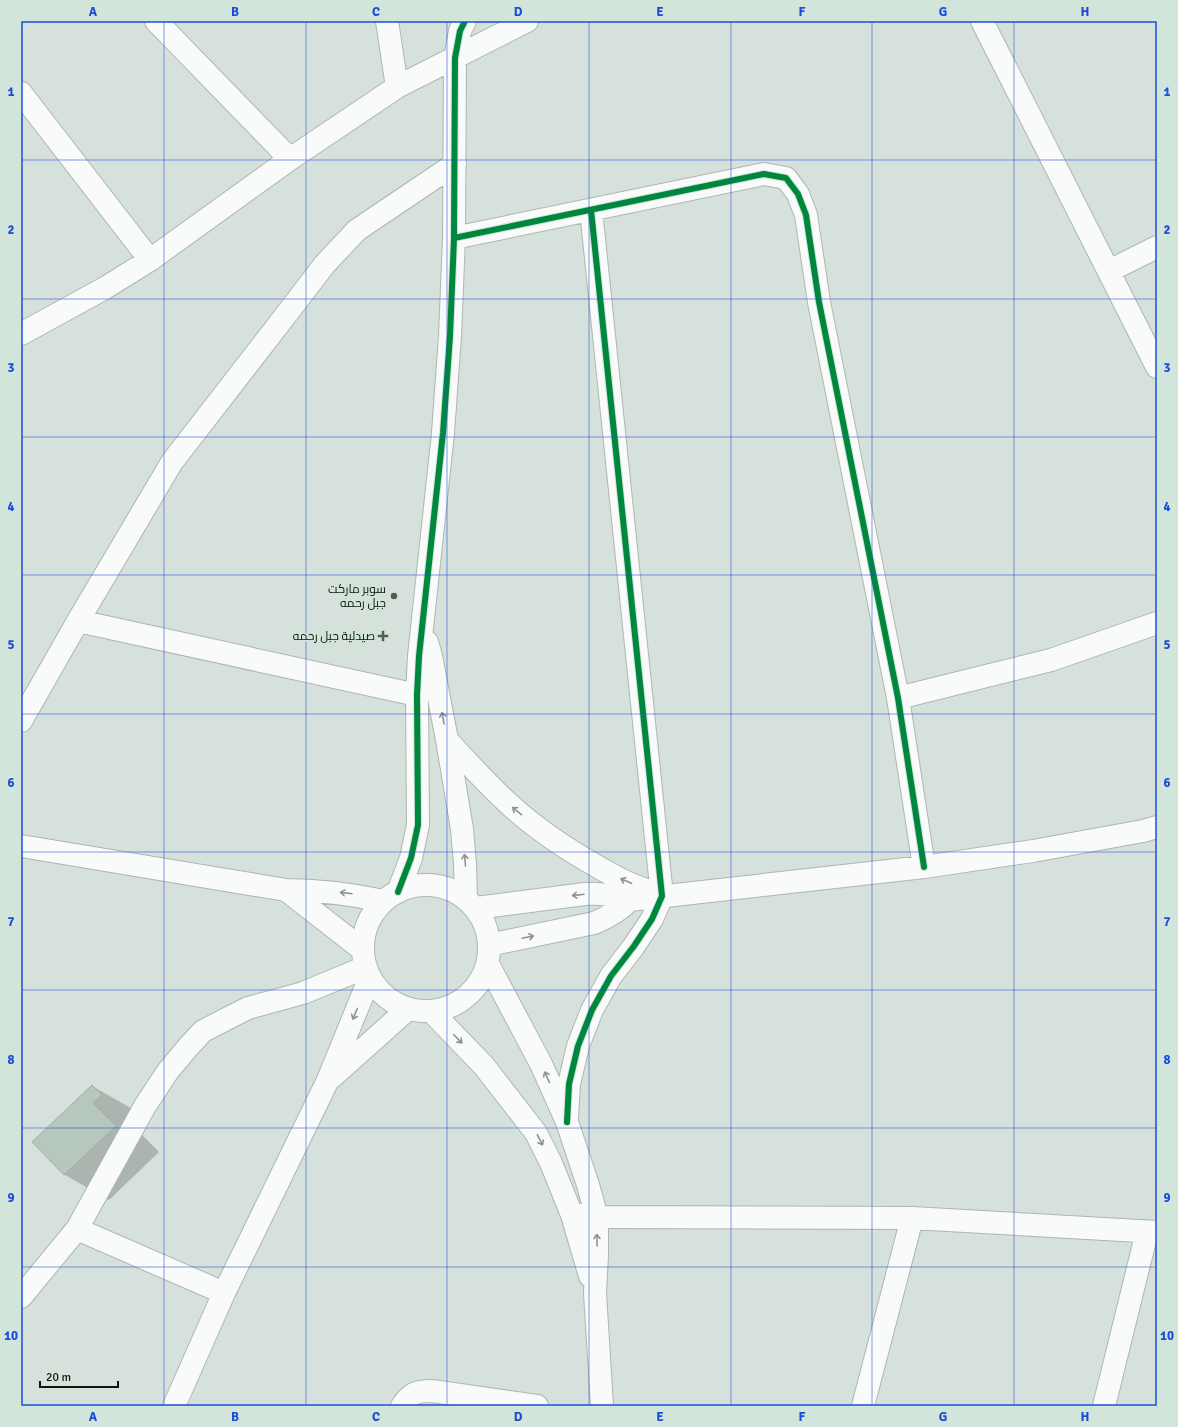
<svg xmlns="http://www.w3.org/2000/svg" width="1178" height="1427" font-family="Signika,Cairo,sans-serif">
<rect width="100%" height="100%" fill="#d6e1db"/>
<path fill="#0003" d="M92 1086 136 1111V1129L159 1152 109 1200 65 1175 34 1142Z"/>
<path fill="#b6c7be" stroke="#a4aca7" d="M92 1085 102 1095 93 1103 116 1126 64 1175 32 1142Z"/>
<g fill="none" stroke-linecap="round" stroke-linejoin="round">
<defs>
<path id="minor" d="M156 21 290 159
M387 21 397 87
M982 21 1157 367
M21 93 150 260
M454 238 764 174 786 178 798 194 806 215 819 302 898 698 924 867
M1109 271 1157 247
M21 334 105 288 150 260 290 159 397 87 527 21
M78 621 417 695
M427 642 431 656 447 740 462 829 465 864 466 899
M898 698 1051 660 1157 623
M21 721 78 621 172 462 282 320 325 264 357 230 455 164
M447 740C467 762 487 784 509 804 541 834 580 858 620 879 633 886 648 890 662 896L591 210
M21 846 286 890C321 890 350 894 384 901
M363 948a63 63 0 1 1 126 0a63 63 0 1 1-126 0Z
M286 890 363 950
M398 892 411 858 418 825 417 695 419 656 443 433 450 336 454 238 455 58 460 31 465 21
M476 908 585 894C601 893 614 895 630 900L924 867 1033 851 1143 831 1157 827
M489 945 594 923C609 917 619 911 630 900
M332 1077 408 1009
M579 1215 597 1217 912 1218 1157 1232
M77 1229 224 1293
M21 1297 77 1229 145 1106 168 1071 189 1046 203 1031 248 1008 303 993 366 967
M174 1406 224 1293 328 1080 370 977
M402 1406C411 1393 416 1391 432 1391L537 1406
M863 1406 912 1218
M1104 1406 1147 1232"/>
<path id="tertiary" d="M488 964 541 1064 567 1122 588 1185 597 1217V1255L595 1293 602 1406
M431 1011 484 1066 536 1133 551 1163 572 1215 590 1276
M567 1117 569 1084 578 1046 592 1010 611 976 634 946 652 919 662 896"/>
</defs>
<use href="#minor" stroke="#aeb6b1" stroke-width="24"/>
<use href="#tertiary" stroke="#aeb6b1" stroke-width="24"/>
<use href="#minor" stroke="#f9fafa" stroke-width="22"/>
<use href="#tertiary" stroke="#f9fafa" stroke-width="22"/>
<defs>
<path id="cycleway" d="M454 238 764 174 786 178 798 194 806 215 819 302 898 698 924 867
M398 892 411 858 418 825 417 695 419 656 443 433 450 336 454 238 455 58 460 31 465 21
M567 1122 569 1084 578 1046 592 1010 611 976 634 946 652 919 662 896 591 210"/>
</defs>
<use href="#cycleway" stroke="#d2e5da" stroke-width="8"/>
<use href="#cycleway" stroke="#00873e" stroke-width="6"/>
</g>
<defs><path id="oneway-shaft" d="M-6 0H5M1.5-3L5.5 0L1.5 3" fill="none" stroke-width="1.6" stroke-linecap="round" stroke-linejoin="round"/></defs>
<g stroke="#8f9291">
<use href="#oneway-shaft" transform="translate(443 718) rotate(-101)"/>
<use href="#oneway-shaft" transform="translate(517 811) rotate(-141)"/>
<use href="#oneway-shaft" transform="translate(465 860) rotate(-95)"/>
<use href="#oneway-shaft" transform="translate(626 881) rotate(-157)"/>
<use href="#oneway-shaft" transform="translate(346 893) rotate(-173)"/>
<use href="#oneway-shaft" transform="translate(578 895) rotate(173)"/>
<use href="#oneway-shaft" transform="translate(528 937) rotate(-12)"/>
<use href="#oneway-shaft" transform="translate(355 1014) rotate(112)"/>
<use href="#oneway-shaft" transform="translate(458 1039) rotate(46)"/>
<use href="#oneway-shaft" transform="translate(547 1077) rotate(-114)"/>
<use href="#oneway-shaft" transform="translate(540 1140) rotate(63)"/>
<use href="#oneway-shaft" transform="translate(597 1240) rotate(-91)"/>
</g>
<path fill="none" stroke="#1d4ed8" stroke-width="1" stroke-opacity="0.55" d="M164 21V1406M306 21V1406M447 21V1406M589 21V1406M731 21V1406M872 21V1406M1014 21V1406M21 160H1157M21 299H1157M21 437H1157M21 575H1157M21 714H1157M21 852H1157M21 990H1157M21 1128H1157M21 1267H1157"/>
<g fill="#545c57" stroke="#d2e5da" stroke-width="1.5">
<circle cx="394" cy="596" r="4"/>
<path d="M381 630h4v4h4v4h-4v4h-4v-4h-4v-4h4z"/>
</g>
<g text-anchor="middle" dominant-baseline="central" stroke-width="3" stroke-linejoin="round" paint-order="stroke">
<g font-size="12" fill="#0e1410" stroke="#d2e5da" text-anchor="end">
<text x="386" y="589">سوبر ماركت<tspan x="386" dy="14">جبل رحمه</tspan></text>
<text x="375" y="636">صيدلية جبل رحمه</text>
</g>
</g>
<rect width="1178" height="1427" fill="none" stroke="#d2e5da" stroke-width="44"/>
<path d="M40 1381v6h78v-6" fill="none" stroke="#0e1410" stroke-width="2"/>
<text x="46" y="1381" font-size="12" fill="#0e1410" stroke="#d2e5da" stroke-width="3" paint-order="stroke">20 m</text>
<rect x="22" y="22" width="1134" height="1383" fill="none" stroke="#1d4ed8" stroke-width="1.5"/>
<g font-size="13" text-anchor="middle" font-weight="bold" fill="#1d4ed8">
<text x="93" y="16">A</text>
<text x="235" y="16">B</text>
<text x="376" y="16">C</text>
<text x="518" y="16">D</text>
<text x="660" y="16">E</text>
<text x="802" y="16">F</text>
<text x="943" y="16">G</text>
<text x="1085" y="16">H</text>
<text x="11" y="96">1</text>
<text x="1167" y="96">1</text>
<text x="11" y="234">2</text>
<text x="1167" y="234">2</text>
<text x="11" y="372">3</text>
<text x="1167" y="372">3</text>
<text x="11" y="511">4</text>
<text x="1167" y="511">4</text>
<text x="11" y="649">5</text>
<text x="1167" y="649">5</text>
<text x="11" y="787">6</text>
<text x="1167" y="787">6</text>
<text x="11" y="926">7</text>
<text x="1167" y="926">7</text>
<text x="11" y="1064">8</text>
<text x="1167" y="1064">8</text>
<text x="11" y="1202">9</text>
<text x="1167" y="1202">9</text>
<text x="11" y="1340">10</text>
<text x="1167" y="1340">10</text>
<text x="93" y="1421">A</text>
<text x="235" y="1421">B</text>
<text x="376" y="1421">C</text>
<text x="518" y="1421">D</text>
<text x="660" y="1421">E</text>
<text x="802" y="1421">F</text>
<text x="943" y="1421">G</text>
<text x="1085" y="1421">H</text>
</g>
</svg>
